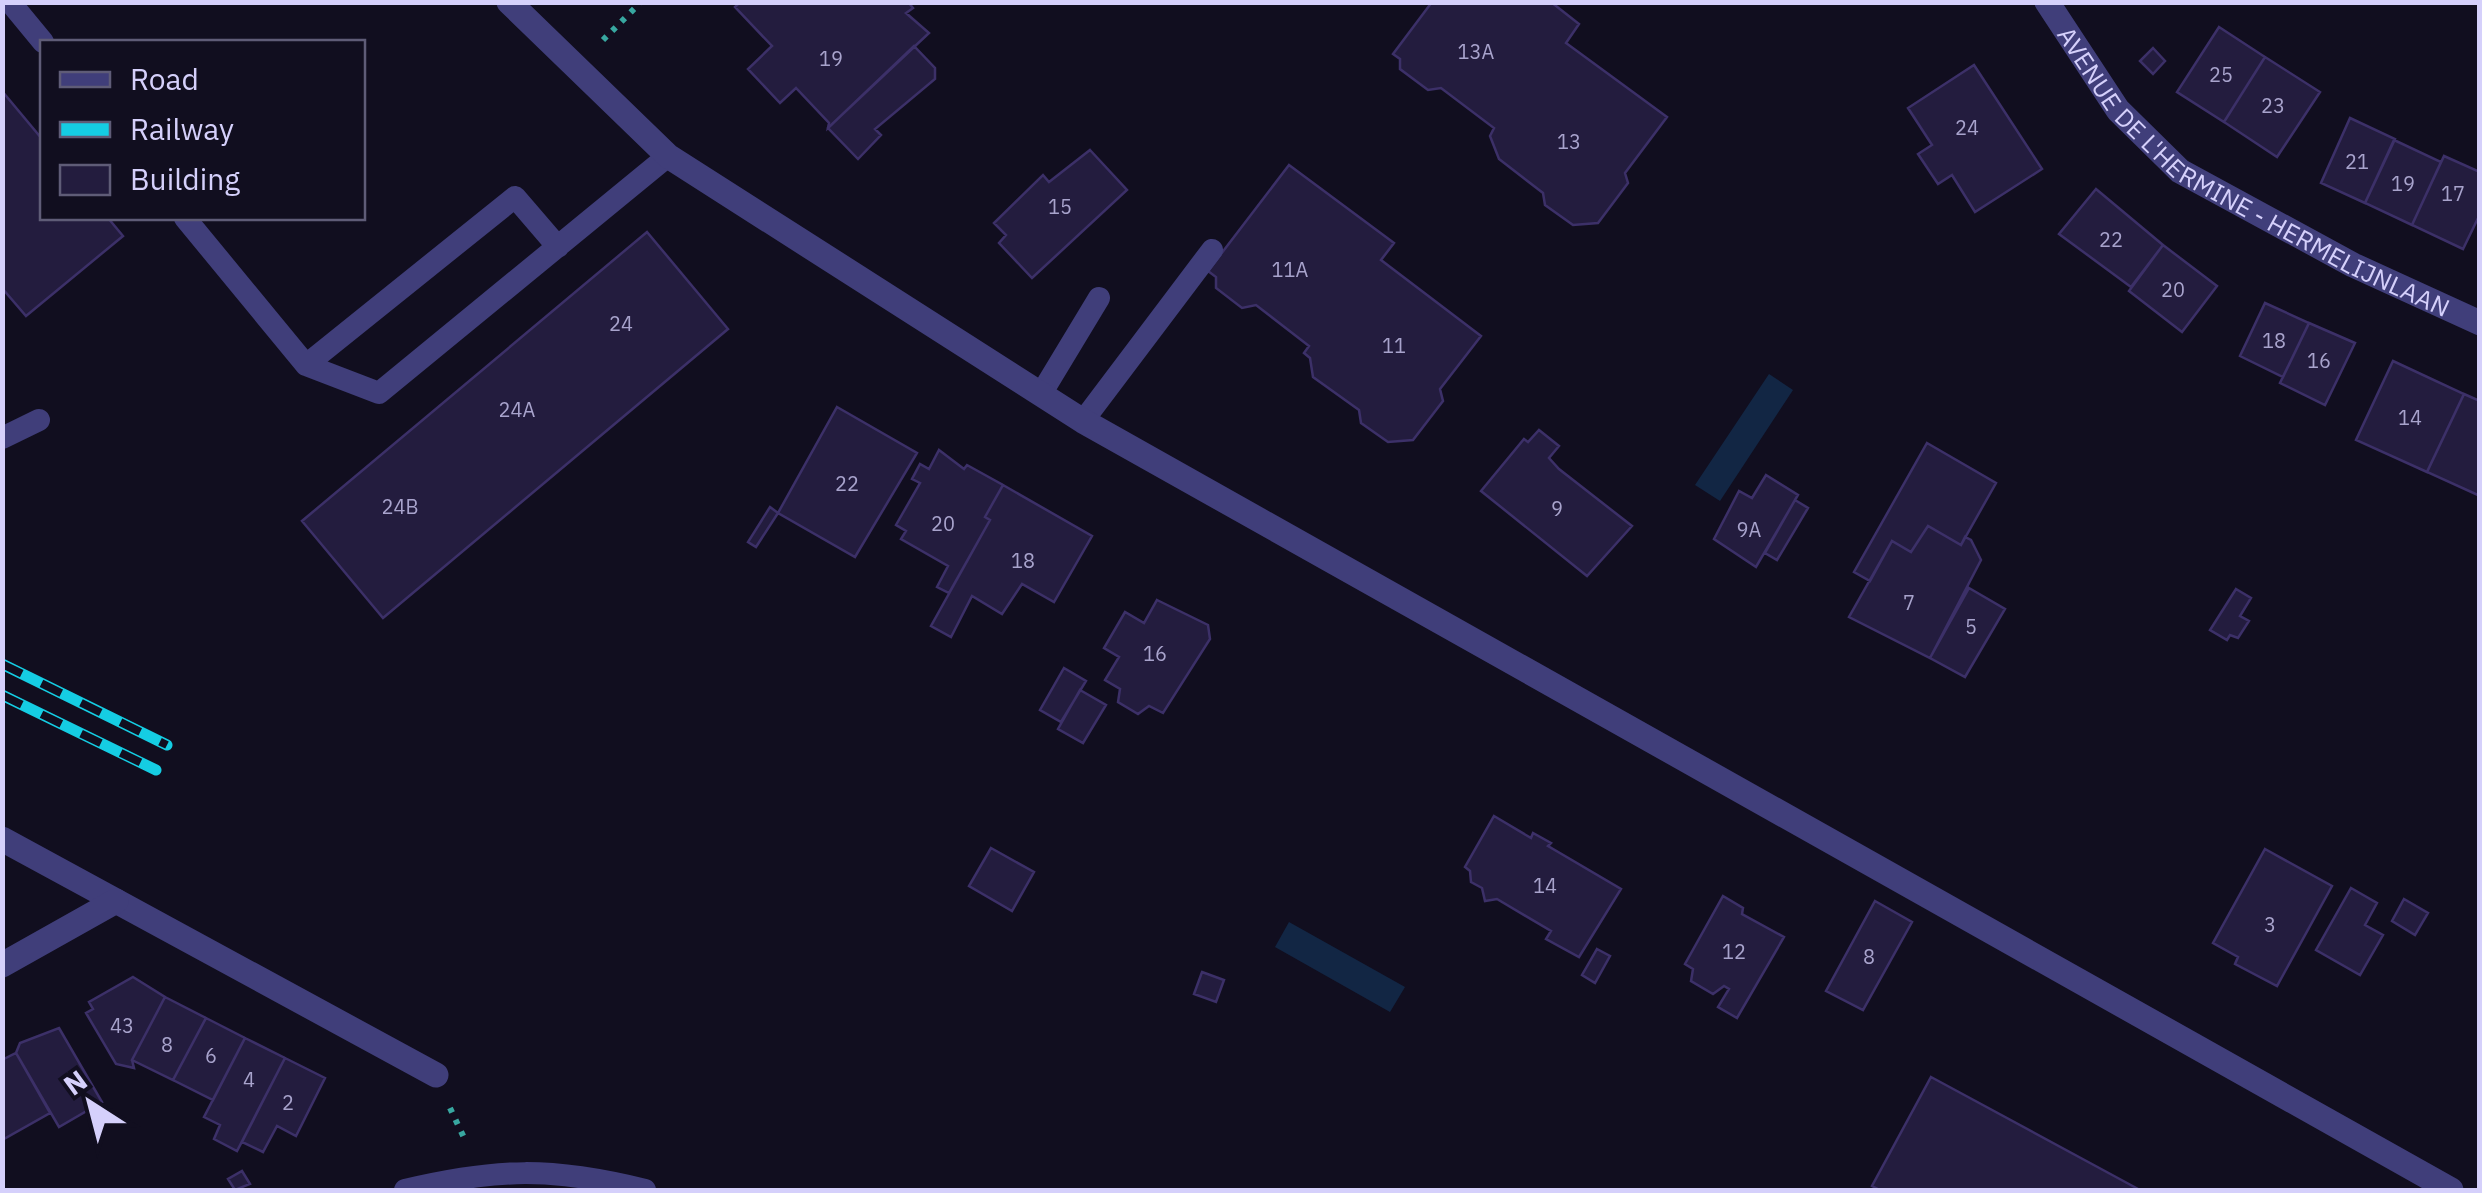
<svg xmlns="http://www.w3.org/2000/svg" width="2482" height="1193" font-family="'IBM Plex Sans',sans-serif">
<rect width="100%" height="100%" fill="#110e1f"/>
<path fill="#122644" d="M1769 374 1793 390 1720 501 1695 485Z
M1289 922 1405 987 1390 1012 1275 947Z"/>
<path fill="#231c3e" stroke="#3c3068" stroke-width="2.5" d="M740 2H908L913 8 906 13 929 33 828 128 829 123 796 88 780 103 748 69 772 46 735 7Z
M1432 2H1551L1579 24 1566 43 1667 117 1625 173 1628 183 1598 223 1573 225 1545 205 1543 193 1499 159 1490 136 1494 128 1441 88 1428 90 1400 69V59L1393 54Z
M2219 27 2265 57 2224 122 2177 92Z
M914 46 935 68V79L875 129 881 135 858 159 828 128Z
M2153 48 2165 61 2153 74 2140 61Z
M2265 57 2320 92 2277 157 2224 122Z
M1974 65 2042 169 1975 212 1952 175 1938 184 1918 154 1932 145 1908 108Z
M2 91 42 139V218H108L123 236 26 316 2 288Z
M2350 118 2395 139 2365 203 2321 183Z
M2394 140 2441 162 2412 225 2365 203Z
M1090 150 1127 190 1032 278 999 243 1006 235 994 223 1043 175 1049 182Z
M2444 156 2480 172V214L2463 249 2412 225Z
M1289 165 1394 243 1381 260 1481 336 1440 389 1443 401 1413 440 1388 442 1361 423 1359 410 1313 377 1310 358 1304 353 1309 346 1256 305 1242 308 1216 288V277L1208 271Z
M2096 189 2163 245 2131 287 2059 234Z
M647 232 728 329 383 618 302 521Z
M2163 245 2217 286 2182 332 2129 291Z
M2265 303 2309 323 2283 377 2240 356Z
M2309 323 2355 343 2325 405 2280 383Z
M2393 361 2464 394 2427 472 2356 440Z
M2464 394 2480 401V496L2427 472Z
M837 407 917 453 855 557 778 513Z
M1539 430 1559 446 1549 458 1559 469 1632 526 1587 576 1481 491 1524 439 1528 442Z
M1927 443 1996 483 1961 545 1928 526 1911 552 1892 541 1870 581 1854 572Z
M939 450 964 469 967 465 1003 485 985 517 990 520 949 593 937 587 948 566 901 539 906 531 896 525 920 483 912 479 920 464 929 469Z
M1766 475 1798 495 1756 567 1714 539 1739 491 1752 498Z
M1003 485 1092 536 1054 602 1022 584 1002 614 972 596 951 637 931 626 990 520 985 517Z
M1795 500 1808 508 1777 560 1765 553Z
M770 507 778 513 756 547 748 542Z
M1928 526 1961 545 1965 537 1971 540 1981 560 1930 658 1849 617 1892 541 1911 552Z
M1969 588 2005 609 1965 677 1930 658Z
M2236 589 2251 598 2240 616 2249 621 2238 638 2230 635 2227 640 2210 630Z
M1157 600 1208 625 1210 639 1163 713 1149 706 1138 714 1118 702 1120 689 1105 680 1119 657 1104 648 1125 612 1144 623Z
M1064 668 1086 681 1061 722 1040 710Z
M1080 690 1106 705 1083 743 1058 729Z
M1494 816 1531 838 1533 833 1551 843 1548 846 1621 889 1579 957 1546 939 1551 931 1497 899 1485 901 1482 888 1471 882 1470 871 1465 867Z
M991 848 1034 872 1012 911 969 886Z
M2265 849 2332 886 2277 986 2235 964 2238 957 2213 943Z
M2351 888 2377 903 2365 925 2383 935 2360 975 2316 950Z
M1723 896 1743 908 1742 914 1784 937 1737 1018 1718 1007 1729 989 1724 986 1713 994 1691 981 1693 969 1685 964Z
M2404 899 2428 913 2415 935 2392 921Z
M1875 901 1912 922 1863 1010 1826 991Z
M1597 949 1610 956 1595 983 1582 975Z
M1202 972 1224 980 1216 1002 1194 994Z
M133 977 165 997 132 1060 134 1068 116 1064 86 1013 93 1009 89 1002Z
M165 997 206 1018 173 1080 132 1060Z
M206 1018 245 1038 213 1100 173 1080Z
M59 1028 102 1102 59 1127 16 1053 20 1043Z
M245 1038 285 1058 237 1151 214 1139 220 1125 204 1117Z
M16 1053 50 1113 2 1140V1060Z
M285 1058 325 1078 296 1136 277 1126 263 1152 242 1142Z
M1931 1077 2140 1190H1880L1872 1186Z
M242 1171 250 1184 235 1190 228 1179Z"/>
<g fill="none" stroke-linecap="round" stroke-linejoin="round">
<path stroke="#38a7a0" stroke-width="6" stroke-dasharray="5 8" stroke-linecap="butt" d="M603 40 641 2
M450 1108 466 1142"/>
<path stroke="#403e7a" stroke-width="22" d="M10 2 43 42
M185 218 306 365 379 393 668 156
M306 365 515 197 558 247
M1041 394 1099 298
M1083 421 1212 250
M2 438 39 420
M405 1190C498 1168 552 1167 645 1190"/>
<g stroke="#403e7a" stroke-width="25">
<path d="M509 2 668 156 1083 421 2451 1190"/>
<path id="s1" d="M2047 2 2118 110 2180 171 2353 265 2480 323"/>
<path d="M2 839 436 1075"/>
<path d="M2 965 116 901"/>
</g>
<defs>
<path id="rail" d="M2 664 167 745
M2 695 156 770"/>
</defs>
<use href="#rail" stroke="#15cde3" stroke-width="11"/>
<use href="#rail" stroke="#110e1f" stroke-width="8" stroke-dasharray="22" stroke-linecap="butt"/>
</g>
<g text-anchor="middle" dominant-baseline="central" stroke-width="10" stroke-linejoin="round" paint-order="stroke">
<g font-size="20" fill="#a8a3cc">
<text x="1476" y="51">13A</text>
<text x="831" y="58">19</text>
<text x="2221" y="74">25</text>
<text x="2273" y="105">23</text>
<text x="1967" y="127">24</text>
<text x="1569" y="141">13</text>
<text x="2357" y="161">21</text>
<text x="2403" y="183">19</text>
<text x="2453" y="193">17</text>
<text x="1060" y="206">15</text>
<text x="2111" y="239">22</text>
<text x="1290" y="269">11A</text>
<text x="2173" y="289">20</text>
<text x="621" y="323">24</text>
<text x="2274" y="340">18</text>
<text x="1394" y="345">11</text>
<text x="2319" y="360">16</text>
<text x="517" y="409">24A</text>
<text x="2410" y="417">14</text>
<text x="847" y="483">22</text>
<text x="400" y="506">24B</text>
<text x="1557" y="508">9</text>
<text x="943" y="523">20</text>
<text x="1749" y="529">9A</text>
<text x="1023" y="560">18</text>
<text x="1909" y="602">7</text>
<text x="1971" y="626">5</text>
<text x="1155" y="653">16</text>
<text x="1545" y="885">14</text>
<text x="2270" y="924">3</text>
<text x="1734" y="951">12</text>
<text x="1869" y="956">8</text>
<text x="122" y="1025">43</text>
<text x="167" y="1044">8</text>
<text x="211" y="1055">6</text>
<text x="249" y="1079">4</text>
<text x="288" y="1102">2</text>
</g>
<g font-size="25" fill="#d5d0fb" stroke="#110e1f">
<text stroke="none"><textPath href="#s1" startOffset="275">AVENUE DE L'HERMINE - HERMELIJNLAAN</textPath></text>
</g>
</g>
<rect width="2482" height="1193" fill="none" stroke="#d5d0fb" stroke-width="10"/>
<rect x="40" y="40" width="325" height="180" fill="#110e1f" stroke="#5f5c77" stroke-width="2.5"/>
<rect x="60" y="72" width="50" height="15" fill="#403e7a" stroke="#5f5c77" stroke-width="2.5"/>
<text x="130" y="90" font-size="30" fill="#d5d0fb">Road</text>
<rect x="60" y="122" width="50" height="15" fill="#15cde3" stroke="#5f5c77" stroke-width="2.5"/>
<text x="130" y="140" font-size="30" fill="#d5d0fb">Railway</text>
<rect x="60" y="165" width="50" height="30" fill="#231c3e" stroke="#5f5c77" stroke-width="2.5"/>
<text x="130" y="190" font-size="30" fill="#d5d0fb">Building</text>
<g transform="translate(90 1103) rotate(324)" stroke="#110e1f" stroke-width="8" paint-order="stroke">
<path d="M0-8L18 38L0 25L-18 38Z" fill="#d5d0fb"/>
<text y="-15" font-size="28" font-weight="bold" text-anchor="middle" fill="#d5d0fb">N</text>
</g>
</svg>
